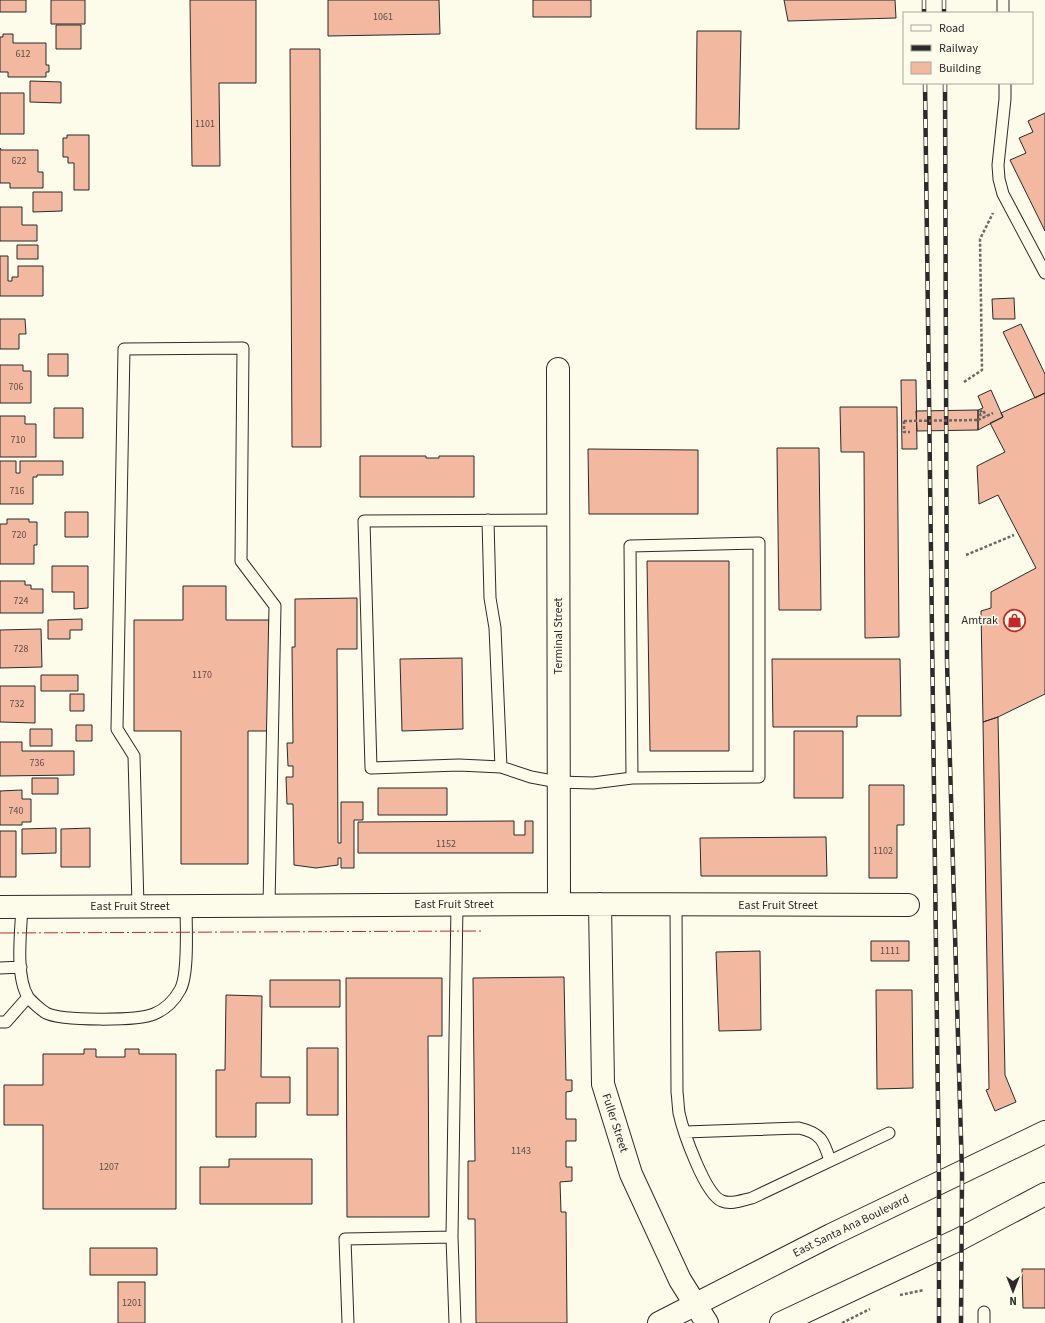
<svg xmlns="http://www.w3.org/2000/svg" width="1045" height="1323" font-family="'Source Sans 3',sans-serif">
<rect width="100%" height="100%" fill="#fdfbea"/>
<path fill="#f2b8a0" stroke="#2b2b2b" d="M0 0H26V12H0Z
M51 0H85V24H51Z
M190 0H256V83H219L220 166H192Z
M328 0H439L440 34 328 36Z
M533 0H591V17H533Z
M784 0H895L896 18 788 21Z
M56 25H81V49H56Z
M697 31H741L739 129H696Z
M3 34H13V43H46V65H49V72H46V77H8V72H0V37H3Z
M290 49H320L321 447H292Z
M30 81 61 82V103L30 102Z
M0 93H24V134H0Z
M1045 113V231L1010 160 1026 153 1019 138 1033 132 1028 121Z
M67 135H89V190H74V163H68V157H63V138H67Z
M0 148 1 150H38V172H43V188H10V183H0Z
M33 192H62V211L33 212Z
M0 207H22V225H37V241H0Z
M17 245H38V259H17Z
M0 256H8V281H12V277H18V266H43V296H0Z
M1014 298 1015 319H993L992 299Z
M0 319H25L26 334H19V349H0Z
M1021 324 1045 374V393L1035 398 1003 332Z
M48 354H68V376H48Z
M0 365H23V371H31V403H0Z
M901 380H916L917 449H902Z
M991 390 1003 417 978 430V410L983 408 978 396Z
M1045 393V694L998 717 983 722 981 611 991 608V592L1036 568 998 495 979 504 977 466 1005 452 990 423 1003 417 1001 413Z
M840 407H897L899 637 865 638 864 452H841Z
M54 408H83V438H54Z
M978 410V430L917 431 916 411Z
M0 416H25V424H36V457H0Z
M777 448H819L821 610H779Z
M588 449 698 450V514H589Z
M360 456H426V458H439V456H474V497H360Z
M0 461H16V473H20V461H63V475H37V477H33V504H0Z
M65 512H88V537H65Z
M7 519H29V522H37V545H34V564H0V524H7Z
M647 561H729V751H650Z
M52 566H88V608L74 609V592H52Z
M0 581H25V585H31V589H43V613H0Z
M183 586H226V620H269V731H248V864H181V731H134V620H183Z
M357 598V649H337L338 843H341V802H363V820H354V868H341V858H338V865L316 868 294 865 293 804H287L286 777H293V766H288L287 743H293L292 647H295V599Z
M82 619V630H70V639H48V620Z
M41 629 42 667 0 668V630Z
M462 658 463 729 402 731 400 659Z
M772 659H900L901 716H857V727H773Z
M41 675H78V691H41Z
M0 686H35V723L0 722Z
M70 694H84V711H70Z
M998 717 1005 1075 1016 1102 995 1111 986 1090 989 1089 983 722Z
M76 725H92V741H76Z
M30 729H52V746H30Z
M794 731H843V798H794Z
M0 742H22V751H74V775L0 776Z
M32 778H58V794H32Z
M869 785H904V825H897V878H869Z
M378 788H447V815H378Z
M22 790V799H31V822H22V825H0V791Z
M514 821V835H525V821H533V853H358V822Z
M56 828V853L22 854V829Z
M90 828V867H61V829Z
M0 831H16V877H0Z
M826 837 827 876H701L700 838Z
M871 941H909V961H871Z
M760 951 761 1030 719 1031 716 952Z
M564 977 566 1080H572V1091L566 1092V1119H576V1141H566V1167H572V1181L560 1182 561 1212H566L567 1323H476L475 1219H468V1161H475L473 978Z
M346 978H442V1036H428L429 1217H347Z
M270 980H340V1007H270Z
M876 990H912L913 1088 877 1089Z
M226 995 262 996 261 1077H290V1103H256V1137H216V1070H225Z
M307 1048H338V1115H307Z
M84 1049H96V1057H125V1049H139V1054H176V1209H43V1125H4V1085H43V1054H84Z
M229 1159H312V1204H200V1167H229Z
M90 1248H157V1275H90Z
M1022 1269H1045V1308H1023Z
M118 1282H145V1323H118Z"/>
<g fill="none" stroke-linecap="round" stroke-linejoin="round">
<defs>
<path id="lane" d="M1003 0V13
M1005 83V99L998 165 999 179 1003 194 1045 273
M488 520 490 598 495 628 501 767
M558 520 364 521 371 768 459 765 501 767 531 777 558 782 593 783 632 778 759 777V543L630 546 632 778
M676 904 677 1092C678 1099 678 1106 679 1113 683 1131 705 1195 722 1201 731 1205 743 1200 752 1198L889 1133
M22 906C21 930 15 976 28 997 31 1001 41 1010 46 1013 61 1021 138 1021 154 1014 166 1009 174 1001 180 990 189 975 186 925 186 906
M138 906 134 756 117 729 124 349 243 348 241 561 275 606 269 905
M0 968 21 967
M0 1022H6L28 997
M685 1132 799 1128C821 1133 824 1141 830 1161
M452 1237 455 1323
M348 1323 345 1239 452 1237 457 904
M984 1323V1312"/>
<path id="street" d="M558 369 559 904
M600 904 603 1084 631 1174 680 1280 707 1323
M0 907 559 904 908 905"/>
<path id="secondary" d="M659 1323 831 1235 1045 1132
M781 1323 960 1239 1045 1194"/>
</defs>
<use href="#lane" stroke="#2b2b2b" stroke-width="13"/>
<use href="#street" stroke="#2b2b2b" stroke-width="24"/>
<use href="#secondary" stroke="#2b2b2b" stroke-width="24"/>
<path stroke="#6a6964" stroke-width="2.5" stroke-dasharray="3 2" stroke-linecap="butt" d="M964 382 982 370 980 239 993 213
M981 416 979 412 983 410 986 416
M978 420 993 413
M904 421V432H910
M966 555 1014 535
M900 1295 924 1290
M842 1323 870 1309"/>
<use href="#lane" stroke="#fdfbea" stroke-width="11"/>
<use href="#street" stroke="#fdfbea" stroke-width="22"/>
<use href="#secondary" stroke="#fdfbea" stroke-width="22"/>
<defs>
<path id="rail" d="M924 0V13
M944 0V13
M925 83 939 1183V1323
M945 83 947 661 962 1173 961 1323"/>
</defs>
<use href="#rail" stroke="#2b2b2b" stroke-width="4.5"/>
<use href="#rail" stroke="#fdfbea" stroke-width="3" stroke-dasharray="9" stroke-linecap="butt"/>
<path stroke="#6a6964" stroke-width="2.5" stroke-dasharray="3 2" stroke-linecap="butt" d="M904 421 978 420"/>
<path stroke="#c62828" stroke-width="1" stroke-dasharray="14 3 2 3" stroke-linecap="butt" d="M0 933 481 931"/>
</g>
<defs>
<symbol id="shop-ring" viewBox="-11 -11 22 22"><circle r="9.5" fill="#fdfbea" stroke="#c62828" stroke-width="1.5"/><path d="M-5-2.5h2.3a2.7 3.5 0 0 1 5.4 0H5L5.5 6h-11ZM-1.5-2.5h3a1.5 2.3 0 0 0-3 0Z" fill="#c62828"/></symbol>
</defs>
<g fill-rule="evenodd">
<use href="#shop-ring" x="1002" y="608" width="25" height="25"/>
</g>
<g text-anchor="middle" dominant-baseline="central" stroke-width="3" stroke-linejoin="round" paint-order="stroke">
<g font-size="10" fill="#5d4e48">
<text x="383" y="17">1061</text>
<text x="23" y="54">612</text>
<text x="205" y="124">1101</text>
<text x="19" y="161">622</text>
<text x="16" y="387">706</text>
<text x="18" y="440">710</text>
<text x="17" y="491">716</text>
<text x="19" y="535">720</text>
<text x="21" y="601">724</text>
<text x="21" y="649">728</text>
<text x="202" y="675">1170</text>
<text x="17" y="704">732</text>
<text x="37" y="763">736</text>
<text x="16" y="811">740</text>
<text x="446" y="844">1152</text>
<text x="883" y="851">1102</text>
<text x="890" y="951">1111</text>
<text x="521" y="1151">1143</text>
<text x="109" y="1167">1207</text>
<text x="132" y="1303">1201</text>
</g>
<g font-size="12" fill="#2b2b2b" stroke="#fdfbea" text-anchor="end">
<text x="998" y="620">Amtrak</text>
</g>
<g font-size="12" fill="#2b2b2b" stroke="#fdfbea">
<text transform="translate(558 636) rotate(-90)">Terminal Street</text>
<text x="454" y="904">East Fruit Street</text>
<text x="778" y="905">East Fruit Street</text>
<text x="130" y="906">East Fruit Street</text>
<text transform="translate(615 1123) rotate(72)">Fuller Street</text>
<text transform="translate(851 1226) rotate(-26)">East Santa Ana Boulevard</text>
</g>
</g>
<rect x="903" y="12" width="130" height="72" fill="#fdfbea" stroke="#a9a89e"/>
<rect x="911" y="25" width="20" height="6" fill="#fdfbea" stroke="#a9a89e"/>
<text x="939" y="32" font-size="12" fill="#2b2b2b">Road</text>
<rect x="911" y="45" width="20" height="6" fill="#2b2b2b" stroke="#a9a89e"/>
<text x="939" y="52" font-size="12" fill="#2b2b2b">Railway</text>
<rect x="911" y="62" width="20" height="12" fill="#f2b8a0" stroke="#a9a89e"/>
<text x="939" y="72" font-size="12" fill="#2b2b2b">Building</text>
<g transform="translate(1013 1291) rotate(180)" stroke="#fdfbea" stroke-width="3" paint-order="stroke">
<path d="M0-3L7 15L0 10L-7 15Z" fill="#2b2b2b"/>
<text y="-6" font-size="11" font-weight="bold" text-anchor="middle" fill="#2b2b2b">N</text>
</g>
</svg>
